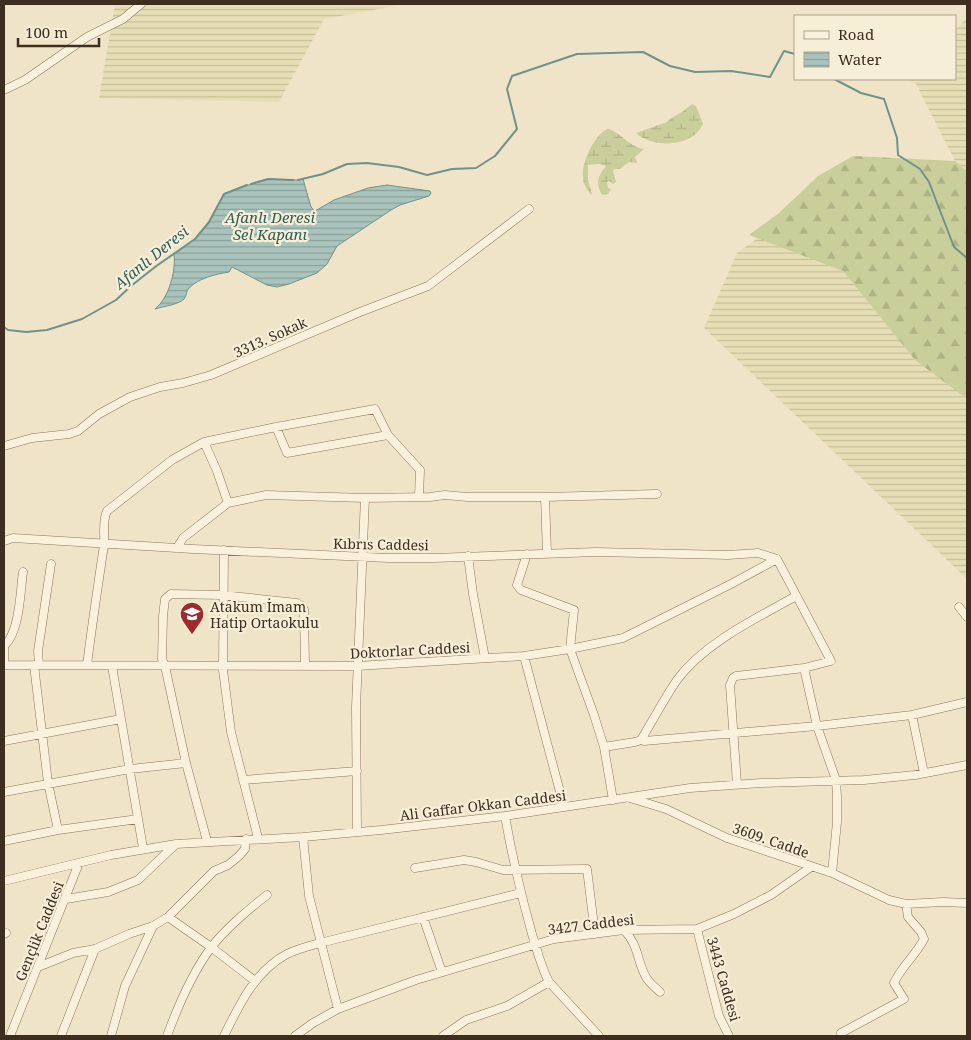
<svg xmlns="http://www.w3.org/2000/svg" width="971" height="1040" font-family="'Noto Serif',serif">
<defs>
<pattern id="farmland-rules" width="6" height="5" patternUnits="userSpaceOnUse" patternTransform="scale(1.25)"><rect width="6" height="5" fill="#e6deb5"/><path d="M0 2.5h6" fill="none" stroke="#c6bf9b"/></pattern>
<pattern id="forest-firs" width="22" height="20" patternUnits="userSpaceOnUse" patternTransform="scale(1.25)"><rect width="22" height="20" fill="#c9cf9b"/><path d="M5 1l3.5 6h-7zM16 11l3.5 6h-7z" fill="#aeb285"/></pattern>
<pattern id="wetland-marsh" width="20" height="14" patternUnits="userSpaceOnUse" patternTransform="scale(1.25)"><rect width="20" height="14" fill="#c9cf9b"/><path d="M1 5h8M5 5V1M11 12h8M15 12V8" fill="none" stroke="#aeb285"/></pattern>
<pattern id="water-rules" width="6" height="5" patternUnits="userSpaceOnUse" patternTransform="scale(1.25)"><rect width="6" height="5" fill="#a9c4bc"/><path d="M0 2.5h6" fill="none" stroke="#8ba098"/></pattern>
</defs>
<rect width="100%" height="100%" fill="#f0e4c8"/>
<path fill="url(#farmland-rules)" d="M115 4H407L324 19 279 102 99 98Z
M967 18V171L955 161 916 84 905 79H955V30Z
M758 238 843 271 915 360 967 399V579L704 328 737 253Z"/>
<path fill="url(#forest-firs)" d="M853 156 955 161 967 171V399L915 360 843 271 749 235 779 213 818 176Z"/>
<path fill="url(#wetland-marsh)" d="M692 104 696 106 703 124C693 147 653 149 636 133L667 122 671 118 682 112Z
M608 129C622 133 629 147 644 149L635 157 637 163 629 162 620 169H615L613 171 616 182 613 184 609 181 607 182 608 188 611 189 608 194 602 195C595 181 598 177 606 166L599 164 588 165V180L592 194 591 195C587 189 583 184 583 177 581 163 595 133 608 129Z"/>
<path fill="url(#water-rules)" stroke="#6f938a" d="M268 179 297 180 303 179 311 207 315 211 334 200 368 188 387 185 430 191 431 193 429 196 400 205 391 210 337 246 327 264 317 273 289 284 277 287 267 285 232 267 229 272C216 274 199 278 189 288 186 291 187 296 184 299 178 305 164 306 155 309 169 298 176 271 174 254L195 239 209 222 224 194 242 187Z"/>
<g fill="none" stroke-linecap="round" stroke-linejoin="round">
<path stroke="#6f938a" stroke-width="2" d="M834 79 861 93 884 99 897 138 898 155 920 169 929 182 954 247 967 258
M298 180 323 174 347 164 367 163 399 167 427 175 452 169 476 168 495 156 517 129 507 89 512 76 577 54 643 52 670 66 695 72 731 71 770 77 784 51 795 54
M251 184 268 179 293 180
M4 327 8 330 26 332 47 330 82 319 116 300 131 286 155 267 195 239 209 222 224 194 247 185"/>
<defs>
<path id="minor" d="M4 90 25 80 87 37 123 19 141 4
M276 427 287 453 388 435
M204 442 217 471 228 503
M4 446 32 438 69 434 78 431 99 414 130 397 160 387 183 383 211 375 360 312 428 286 529 209
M545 497 547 553
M4 541 13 538 193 549 388 558H434L596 552 728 555 758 553 777 559 731 584 623 638 570 649 524 656 357 666 4 665
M177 548 183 538 228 503 266 495 365 498 430 497 445 495 467 497H545L657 494
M224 550 223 670 231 732 258 838
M527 554 517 585 521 590 574 610 570 649 594 715 604 747 613 800
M468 556 473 594 485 658
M959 607 967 617
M4 644V665
M5 645C20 630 20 593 23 572
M524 656 564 807
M34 665 48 783 58 830
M39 665 38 651 51 564
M87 665C92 625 98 585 104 545 105 534 102 521 107 511L172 460 204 442 276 427 375 409 388 435 420 470 419 496
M112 666 143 848
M804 668 817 726 836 780 837 797V822L832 873
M912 715 924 773
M641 740 644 741 817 726 912 715 967 702
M4 741 121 719
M604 747 635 742 641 740C653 720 664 699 677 680 704 643 757 618 796 596
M243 780 357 771
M737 784 730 685 733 678 736 676 804 668 831 661 777 559
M4 792 130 769 186 763
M630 798 666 809 727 838 832 873 889 900 906 904 943 902 967 903
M505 816C512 856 521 895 532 934 537 950 541 967 549 982L599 1036
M357 831 356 707 365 498
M303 837 309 896 338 1009
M4 841 58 830 138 819
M207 841 186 763 165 666 162 659 163 616 165 599 171 594 222 595 297 603 302 606 304 610 305 666
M415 868 464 860 476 862 503 870 587 869 595 934
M4 881 111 855 176 844 303 837 381 830 505 816 690 788 761 783 864 780 915 775 967 765
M66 899 108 892 138 880 176 844
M168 917 211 947 255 981
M423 917 442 972
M697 929 719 1016 729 1036
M624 930C639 945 637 962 646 977 649 983 656 988 660 992
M4 934 6 933
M38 967 73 953 95 949 129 934 153 926 168 917 214 871 228 865 239 856 245 849 246 839
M841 1033 904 999 894 983C901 967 916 955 924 939L921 932 908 917 906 904
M10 1036 79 863
M61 1036 95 949
M111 1036 125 986 153 926
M167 1036C178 1006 191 975 210 949 223 931 250 908 267 895
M224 1036C239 1005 255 971 287 954 297 949 309 946 320 943L521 893
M295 1036 313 1023 338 1009 416 980 554 939 624 930 697 929 734 914 771 895 811 867
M443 1036 466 1020 507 1006 549 982"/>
</defs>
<use href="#minor" stroke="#8d765c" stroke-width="9"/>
<use href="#minor" stroke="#faf1dc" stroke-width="8"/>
</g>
<defs>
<symbol id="school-pin" viewBox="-11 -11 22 30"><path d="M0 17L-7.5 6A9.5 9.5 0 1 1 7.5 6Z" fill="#9e2a2b" stroke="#f7eed8"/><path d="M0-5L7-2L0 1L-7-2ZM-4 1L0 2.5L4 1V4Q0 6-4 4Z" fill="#fff"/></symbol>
</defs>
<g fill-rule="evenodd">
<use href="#school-pin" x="178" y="600" width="28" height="38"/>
</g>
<g text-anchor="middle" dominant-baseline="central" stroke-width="4.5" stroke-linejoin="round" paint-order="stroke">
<g font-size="14" fill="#3d2e20" stroke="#f7eed8">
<text transform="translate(270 337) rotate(-24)">3313. Sokak</text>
<text transform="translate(381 544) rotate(1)">Kıbrıs Caddesi</text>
<text transform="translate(410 650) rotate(-3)">Doktorlar Caddesi</text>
<text transform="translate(483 805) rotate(-7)">Ali Gaffar Okkan Caddesi</text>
<text transform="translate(771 840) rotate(19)">3609. Cadde</text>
<text transform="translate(591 924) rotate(-7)">3427 Caddesi</text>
<text transform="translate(39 931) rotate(-68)">Gençlik Caddesi</text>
<text transform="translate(724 979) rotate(74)">3443 Caddesi</text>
</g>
<g font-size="14" fill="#3d2e20" stroke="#f7eed8" text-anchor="start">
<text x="210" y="606">Atakum İmam<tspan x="210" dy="16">Hatip Ortaokulu</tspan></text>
</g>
<g font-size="15" font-style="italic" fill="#2f5d5a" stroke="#f7eed8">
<text x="270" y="217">Afanlı Deresi<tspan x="270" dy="17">Sel Kapanı</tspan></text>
<text transform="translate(151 257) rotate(-39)">Afanlı Deresi</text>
</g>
</g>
<rect width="971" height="1040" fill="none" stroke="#3d2e20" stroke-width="10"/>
<rect x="794" y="15" width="162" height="65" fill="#f7eed8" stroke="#ada18e"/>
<rect x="804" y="31" width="25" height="8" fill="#faf1dc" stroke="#ada18e"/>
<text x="838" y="40" font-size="15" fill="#3d2e20">Road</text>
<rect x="804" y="52" width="25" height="15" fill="url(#water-rules)" stroke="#ada18e"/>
<text x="838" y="65" font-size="15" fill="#3d2e20">Water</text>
<path d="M18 38v8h81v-8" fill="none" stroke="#3d2e20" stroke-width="2.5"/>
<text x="25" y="38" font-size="15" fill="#3d2e20" stroke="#f7eed8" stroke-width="4" paint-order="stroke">100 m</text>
</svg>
